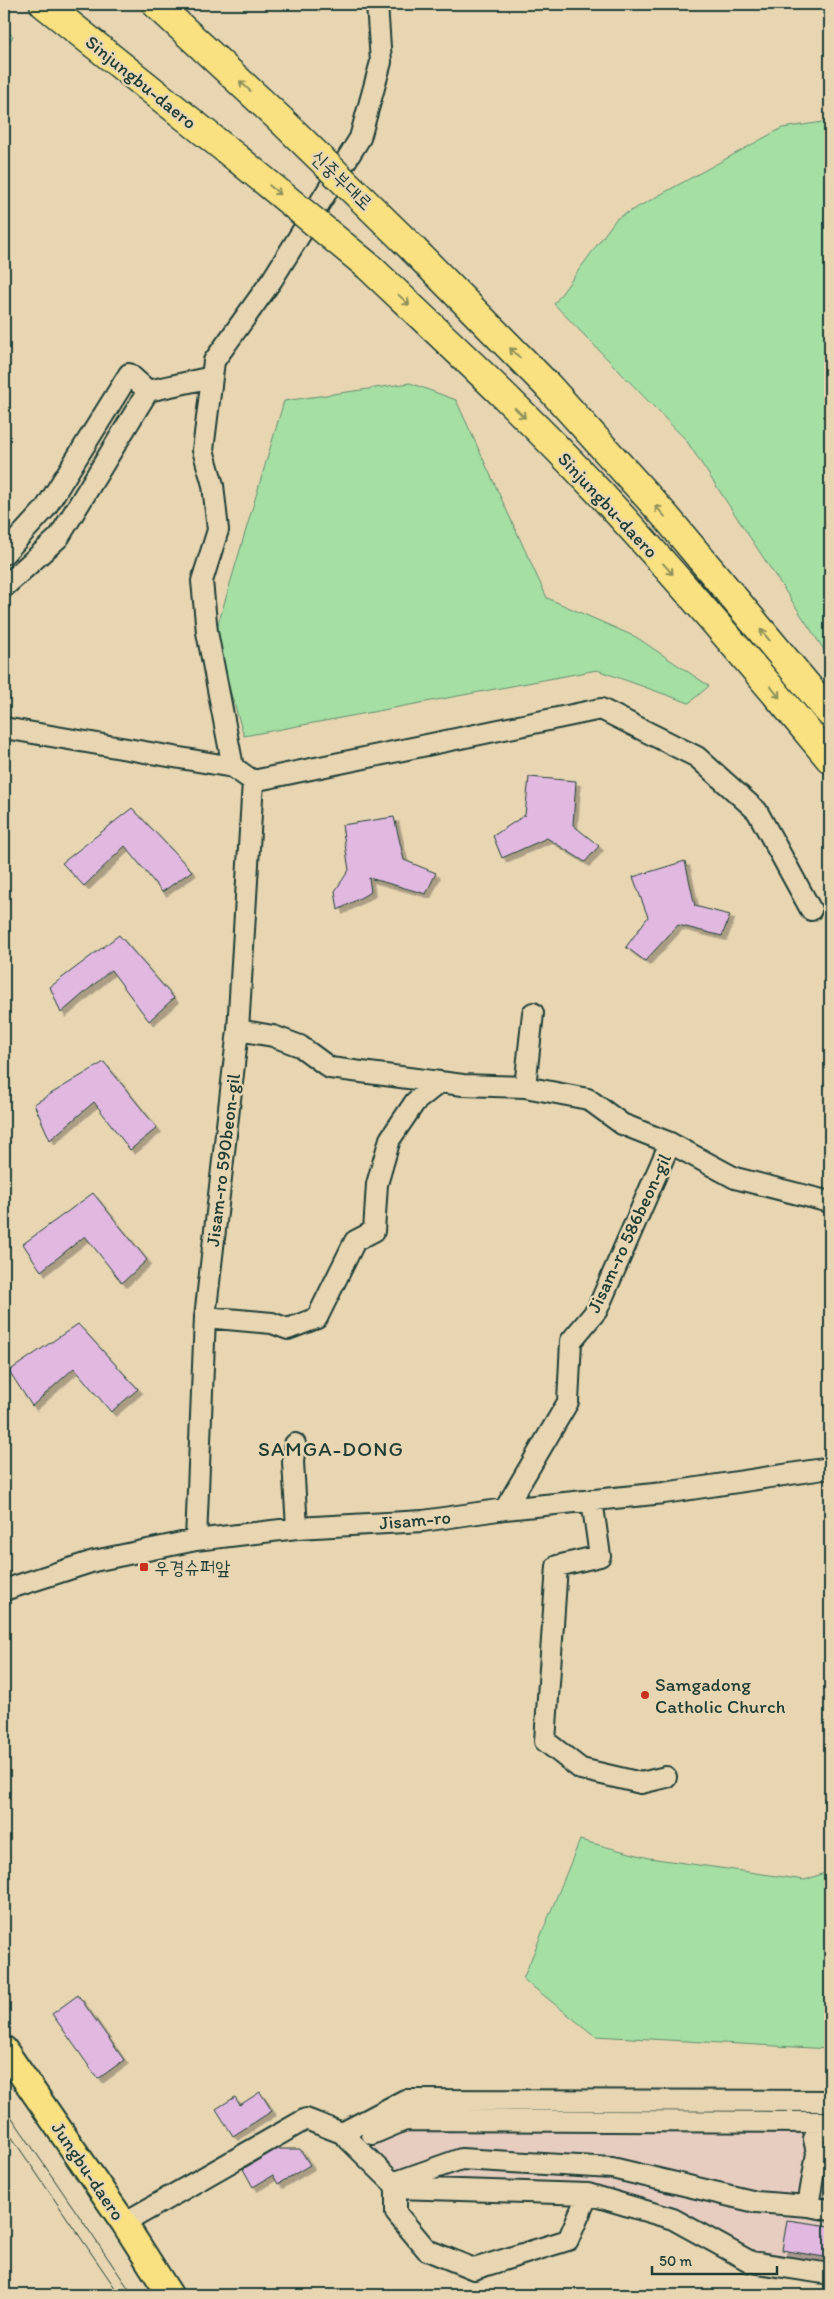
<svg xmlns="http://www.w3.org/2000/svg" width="834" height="2299" font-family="Itim,'Poor Story',sans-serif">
<defs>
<filter id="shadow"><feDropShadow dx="4.5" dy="4.5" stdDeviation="0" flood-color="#0004"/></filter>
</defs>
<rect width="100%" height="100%" fill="#e8d6b3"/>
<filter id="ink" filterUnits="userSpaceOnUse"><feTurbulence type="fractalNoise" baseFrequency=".02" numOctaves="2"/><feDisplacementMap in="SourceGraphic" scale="10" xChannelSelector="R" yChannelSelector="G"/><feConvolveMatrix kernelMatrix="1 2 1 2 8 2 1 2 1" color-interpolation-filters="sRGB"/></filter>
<g filter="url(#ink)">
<path fill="#e6cdc0" d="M402 2107 830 2109V2268L751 2256 675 2210 548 2180 412 2184 357 2133Z"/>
<path fill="#a5dfa4" stroke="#628e6c" d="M4 29 13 36 4 53Z
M830 121V659L686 440 554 304 616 219 782 128Z
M410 383 456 400 547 598 636 637 709 686 689 703 597 670 244 736 214 638 284 401Z
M580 1840 649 1858 805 1880 830 1871V2049L595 2036 523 1979Z"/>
<path fill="#e0b8e0" stroke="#1f3d34" filter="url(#shadow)" d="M529 777 576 781 573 825 599 846 585 862 547 838 502 858 493 836 525 815Z
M132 808 192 871 162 892 125 846 84 886 62 863Z
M394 817 404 860 436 873 426 894 369 878 371 892 338 910 335 891 349 870 342 825Z
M685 861 695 906 730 915 722 936 678 925 645 961 626 947 648 917 633 877Z
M119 935 174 998 149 1021 111 970 61 1013 50 987Z
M104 1062 157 1128 130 1150 94 1102 50 1140 34 1104Z
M93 1193 147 1260 122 1283 85 1236 41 1271 23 1244Z
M78 1324 138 1389 111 1412 74 1368 32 1406 9 1371Z
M78 1995 124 2060 98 2079 52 2014Z
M260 2092 272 2111 233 2136 216 2109 235 2097 240 2105Z
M277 2149H300L310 2165 278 2184 273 2175 253 2187 243 2169Z
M787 2220 830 2226V2258L782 2250Z"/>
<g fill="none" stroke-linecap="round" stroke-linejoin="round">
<defs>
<path id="minor" d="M4 554 45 509 129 374 148 391
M4 587 59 537 148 391 212 377
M4 728 233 767 253 781 601 709 697 757 757 811 811 910
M233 767 207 632 202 581 218 530 213 485 203 450 214 361 272 280 360 138 381 62 377 4
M533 1013 525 1087 588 1099 622 1124 670 1143 735 1178 830 1202
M238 1030 273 1036 300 1046 330 1068 463 1085 525 1087
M205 1317 272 1323 288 1329 317 1318 355 1241 374 1231 377 1184 390 1139 415 1102 440 1082
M295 1444 293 1462 297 1528
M592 1500 600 1556 557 1566 545 1741 581 1769 641 1783 666 1777
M505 1509 568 1402 571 1341 597 1310 670 1143
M196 1540 205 1317 238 1030 253 781
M4 1590 94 1561 196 1540 297 1528 423 1521 505 1509 664 1493 830 1468
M342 2133 405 2100 830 2101
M372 2134 405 2120 830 2122
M394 2185 396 2188 588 2194 673 2219 751 2262 830 2274
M396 2188V2213L427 2250 474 2269 568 2240 588 2194
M808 2206 817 2153 814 2139 823 2122
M124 2223 306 2119 342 2133 393 2183 461 2159 612 2168 756 2202 808 2206 830 2210"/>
<path id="major" d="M4 2049 124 2223 170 2295"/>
<path id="highway" d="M44 4 238 159
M156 4 281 120
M404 240 547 385 667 518 830 713
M368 266C446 340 525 413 598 491 678 578 755 668 830 759"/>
</defs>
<use href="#minor" stroke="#1f3d34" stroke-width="24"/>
<use href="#major" stroke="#1f3d34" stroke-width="29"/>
<use href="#highway" stroke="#1f3d34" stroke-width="31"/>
<use href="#minor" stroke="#e8d6b3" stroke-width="20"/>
<use href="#major" stroke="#f9e181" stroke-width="25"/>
<use href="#highway" stroke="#f9e181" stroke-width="28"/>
<path stroke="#1f3d34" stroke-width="1" d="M4 2106 133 2295
M4 2126 120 2295"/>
<defs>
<path id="highway-bridge" d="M281 120 404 240
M238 159 368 266"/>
</defs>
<use href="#highway-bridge" stroke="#1f3d34" stroke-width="31" stroke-linecap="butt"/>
<use href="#highway-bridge" stroke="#f9e181" stroke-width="28"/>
</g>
<defs><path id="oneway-shaft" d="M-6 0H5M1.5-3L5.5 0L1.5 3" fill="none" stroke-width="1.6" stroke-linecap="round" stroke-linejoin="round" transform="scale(1.25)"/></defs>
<g stroke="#8c8f5a">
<use href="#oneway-shaft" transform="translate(245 86) rotate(-137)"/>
<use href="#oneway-shaft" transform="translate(275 190) rotate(39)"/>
<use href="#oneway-shaft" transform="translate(404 300) rotate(43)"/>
<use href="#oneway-shaft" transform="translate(515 353) rotate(-135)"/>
<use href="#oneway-shaft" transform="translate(520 413) rotate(45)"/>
<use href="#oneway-shaft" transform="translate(660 511) rotate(-132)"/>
<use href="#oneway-shaft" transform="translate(668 569) rotate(48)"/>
<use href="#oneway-shaft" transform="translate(765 635) rotate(-130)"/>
<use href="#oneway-shaft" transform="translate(775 692) rotate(51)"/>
</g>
</g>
<g fill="#c8321e" stroke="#e8d6b3" stroke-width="2">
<rect x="139" y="1562" width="10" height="10" rx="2.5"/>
<circle cx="645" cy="1695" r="5"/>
</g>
<g text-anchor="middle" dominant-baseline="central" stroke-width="4.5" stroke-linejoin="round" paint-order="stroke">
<g font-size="19" fill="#1f3d34" stroke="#e8d6b3">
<text transform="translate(141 82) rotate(39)">Sinjungbu-daero</text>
<text transform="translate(342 180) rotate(44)">신중부대로</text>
<text transform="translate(608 505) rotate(47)">Sinjungbu-daero</text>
<text transform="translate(223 1160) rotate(-83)">Jisam-ro 590beon-gil</text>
<text transform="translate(629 1233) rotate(-65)">Jisam-ro 586beon-gil</text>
<text transform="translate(415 1520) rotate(-5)">Jisam-ro</text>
<text transform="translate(88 2171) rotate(56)">Jungbu-daero</text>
</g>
<g font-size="19" fill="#1f3d34" stroke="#e8d6b3" text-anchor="start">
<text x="154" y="1567">우경슈퍼앞</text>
<text x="655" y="1684">Samgadong<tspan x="655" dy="22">Catholic Church</tspan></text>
</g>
<g font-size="21" letter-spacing="1" fill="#1f3d34" stroke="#e8d6b3">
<text x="331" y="1448">SAMGA-DONG</text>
</g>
</g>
<rect width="834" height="2299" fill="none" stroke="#e8d6b3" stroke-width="20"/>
<rect x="10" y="10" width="814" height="2279" fill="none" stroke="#1f3d34" stroke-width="2" filter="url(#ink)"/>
<path d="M652 2266v8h125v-8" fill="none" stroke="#1f3d34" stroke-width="2.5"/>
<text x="659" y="2266" font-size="15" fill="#1f3d34" stroke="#e8d6b3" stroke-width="4" paint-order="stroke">50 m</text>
</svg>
